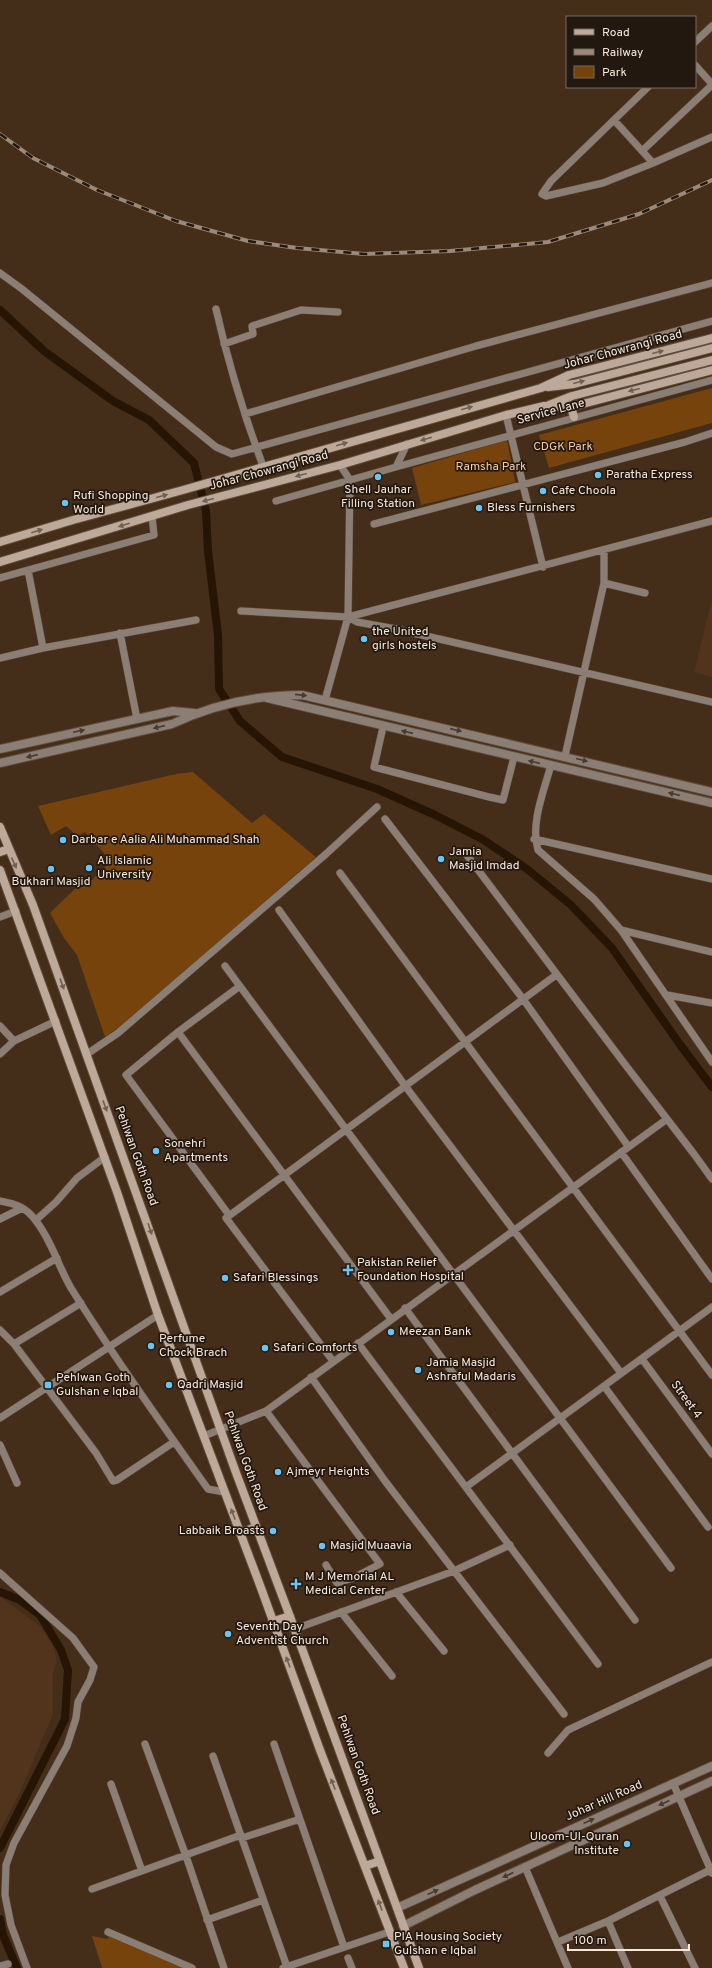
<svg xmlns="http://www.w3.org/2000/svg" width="712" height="1968" font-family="Overpass,sans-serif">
<rect width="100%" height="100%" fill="#442d19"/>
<path fill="#51341b" d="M712 598V677L694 672Z
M0 1596 41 1627 53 1646 57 1660 53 1674V1714L20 1792 0 1831Z"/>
<path fill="#76430d" d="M712 388V423L549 468 539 435Z
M507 440 515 482 421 505 412 468Z
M193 772 252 823 264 814 316 857 130 1019 105 1037 77 955 64 938 50 913 84 880H92L111 861 85 832 77 836 66 826 51 835 38 806 176 774Z
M92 1936 107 1939 109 1936 189 1968H102Z"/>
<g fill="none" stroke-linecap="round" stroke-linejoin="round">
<path stroke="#261405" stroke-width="8" d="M0 310 44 351 113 401 149 420 194 463 206 511 208 551 218 635 219 689 240 721 282 757 377 789 433 814 482 839 527 869 571 905 612 948 681 1046 712 1087
M0 1592 20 1600 40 1615 61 1650 68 1670 65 1719 0 1848
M0 1919 3 1935 17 1968"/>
<defs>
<path id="minor" d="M695 42 712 26
M695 65 712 84
M648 87 551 181 542 194 546 196 603 183 653 163 712 137
M614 120 653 163
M643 150 712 85
M0 273 22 289 216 447 232 454 712 321
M216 309C228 362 244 415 263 466
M224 344 253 334 252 326 301 310 338 312
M245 414 476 346 712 283
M506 415 543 567
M396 467 712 380
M276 501 396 467 407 444
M374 524 685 442 712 433
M28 570 43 648 196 620
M0 578 154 535 152 516
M604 583 645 593
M241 611 348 617 712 521
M348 617 357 622 396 629 712 702
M120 633 137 719
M0 658 43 648
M325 700 348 617 350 480 340 465
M383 727 374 767 489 797 503 800 514 757
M565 756 604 583V550
M551 765C544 791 530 824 538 850L594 899 621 930 712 1062
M385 819 523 999 628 1146
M534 839 712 879
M466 854 627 1067 694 1154 712 1179
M340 873 712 1375
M279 910 406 1087 621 1373
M0 917 16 911
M621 930 712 952
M225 966 671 1568
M667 995 712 1003
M0 1026 14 1041
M178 1032 391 1319
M0 1054 14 1041 56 1021
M87 1054 118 1033 326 854 377 807
M621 1152 712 1279
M0 1201C16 1204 26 1207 36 1221 52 1241 58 1266 71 1288 114 1357 161 1423 208 1489L224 1492
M229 1215 126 1075 178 1032 240 986
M0 1219 22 1208
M36 1220 56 1202 77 1178 105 1157
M0 1292 57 1258
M405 1308 635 1620
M0 1330 14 1344 96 1453 113 1481 117 1480 174 1442
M358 1343 598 1664
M14 1344 81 1303
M642 1359 712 1454
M333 1361 226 1218 556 975
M311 1377 385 1481 564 1714
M604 1386 708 1527
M0 1418 158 1315
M204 1436 266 1411
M0 1445 17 1483
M466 1487 712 1307
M326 1565 337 1583 353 1578 380 1564 266 1411 667 1119
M0 1573 73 1638 94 1667 90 1680 78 1702 76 1718 67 1746 14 1843 6 1865 5 1895 11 1925 27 1968
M396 1592 444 1651
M341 1612 392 1676
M295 1629 454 1571 510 1545
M145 1744 186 1856 224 1968
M274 1744 344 1947
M548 1753 568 1730 712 1662
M213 1756 287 1967
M673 1783 712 1873
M111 1784 142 1871
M242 1838 300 1819
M525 1867 568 1968
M92 1889 241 1835
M660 1896 695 1968
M207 1920 263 1900
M608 1921 628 1968
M108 1932 192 1968
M558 1942 608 1921 712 1869
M348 1958 352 1968
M0 1966 8 1964
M283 1968 389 1932"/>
<path id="tertiary" d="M267 698 712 803
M0 749 173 711 194 713
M0 763 172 724C212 705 257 695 302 695L712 792
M397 1908 712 1766
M403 1926 475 1890 712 1781"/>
<path id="secondary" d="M548 387 574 384 712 348
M549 405 572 396 712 360
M571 407 574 417
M0 542 73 520 183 490 541 388 569 375 712 338
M0 562 188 505 340 465 506 415 544 406 571 407 712 370
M0 827 33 905 235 1470 301 1646 419 1968
M0 852 9 849
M0 870 117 1192 158 1315 261 1588 320 1750 404 1968
M240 1533 256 1527
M274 1621 290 1616
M365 1866 380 1861"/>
</defs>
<use href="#minor" stroke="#604b38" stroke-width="8"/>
<use href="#tertiary" stroke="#604b38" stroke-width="10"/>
<use href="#secondary" stroke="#604b38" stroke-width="10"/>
<use href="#minor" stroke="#8b7e74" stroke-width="7"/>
<use href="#tertiary" stroke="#8b7e74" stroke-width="8"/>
<use href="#secondary" stroke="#bca999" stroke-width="8"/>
<defs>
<path id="rail" d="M0 134 33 158 97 190 176 221 248 241 297 248 364 254 450 251 548 242 639 214 712 180"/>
</defs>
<use href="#rail" stroke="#9c8979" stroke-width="4"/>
<use href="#rail" stroke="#22180f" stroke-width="2.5" stroke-dasharray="8" stroke-linecap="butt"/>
</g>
<defs><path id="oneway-solid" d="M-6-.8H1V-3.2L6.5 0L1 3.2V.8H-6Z"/></defs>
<g fill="#6f6054">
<use href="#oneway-solid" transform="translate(658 352) rotate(-14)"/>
<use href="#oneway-solid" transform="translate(579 382) rotate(-14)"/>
<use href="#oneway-solid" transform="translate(634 390) rotate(166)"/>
<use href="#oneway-solid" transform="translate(467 408) rotate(-16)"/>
<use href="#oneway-solid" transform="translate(426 439) rotate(164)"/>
<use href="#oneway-solid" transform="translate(342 444) rotate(-16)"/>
<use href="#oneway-solid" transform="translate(301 475) rotate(165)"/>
<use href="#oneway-solid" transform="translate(162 496) rotate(-15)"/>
<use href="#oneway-solid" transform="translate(208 500) rotate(165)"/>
<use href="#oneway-solid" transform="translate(124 525) rotate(163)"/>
<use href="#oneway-solid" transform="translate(37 531) rotate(-17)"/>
<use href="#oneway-solid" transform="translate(14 863) rotate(66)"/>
<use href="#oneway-solid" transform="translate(62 984) rotate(70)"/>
<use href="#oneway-solid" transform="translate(105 1106) rotate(70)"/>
<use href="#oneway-solid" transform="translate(150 1229) rotate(71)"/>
<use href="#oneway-solid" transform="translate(233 1514) rotate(-111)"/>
<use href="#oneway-solid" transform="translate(288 1662) rotate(-110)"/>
<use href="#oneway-solid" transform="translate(333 1784) rotate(-111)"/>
<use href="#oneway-solid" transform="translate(380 1905) rotate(-110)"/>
</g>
<g fill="#473c32">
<use href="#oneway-solid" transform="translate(301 695) rotate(6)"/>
<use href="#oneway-solid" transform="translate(159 727) rotate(167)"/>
<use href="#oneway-solid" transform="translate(456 730) rotate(13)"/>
<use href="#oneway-solid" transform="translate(79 731) rotate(-12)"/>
<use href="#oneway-solid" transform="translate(407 732) rotate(-167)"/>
<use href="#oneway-solid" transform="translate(32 756) rotate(167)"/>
<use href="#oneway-solid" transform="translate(582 760) rotate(14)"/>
<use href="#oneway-solid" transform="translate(534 762) rotate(-167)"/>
<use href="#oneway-solid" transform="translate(674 794) rotate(-167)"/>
<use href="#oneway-solid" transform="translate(664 1803) rotate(155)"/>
<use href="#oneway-solid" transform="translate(589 1821) rotate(-24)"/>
<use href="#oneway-solid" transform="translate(508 1875) rotate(155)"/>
<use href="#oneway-solid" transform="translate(433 1892) rotate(-24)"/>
</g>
<g fill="#69c4f1" stroke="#22180f" stroke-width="1.5">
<circle cx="598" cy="475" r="4"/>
<circle cx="378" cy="477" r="4"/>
<circle cx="543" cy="491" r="4"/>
<circle cx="65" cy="503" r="4"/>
<circle cx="479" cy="508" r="4"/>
<circle cx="364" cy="639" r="4"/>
<circle cx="63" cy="840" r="4"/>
<circle cx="441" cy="859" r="4"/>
<circle cx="89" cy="868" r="4"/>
<circle cx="51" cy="869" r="4"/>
<circle cx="156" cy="1151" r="4"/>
<path d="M346 1264h4v4h4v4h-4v4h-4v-4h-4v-4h4z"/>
<circle cx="225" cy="1278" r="4"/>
<circle cx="391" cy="1332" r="4"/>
<circle cx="151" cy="1346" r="4"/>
<circle cx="265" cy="1348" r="4"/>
<circle cx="418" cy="1370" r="4"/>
<rect x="44" y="1381" width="8" height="8" rx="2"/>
<circle cx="169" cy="1385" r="4"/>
<circle cx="278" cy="1472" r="4"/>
<circle cx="273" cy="1531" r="4"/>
<circle cx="322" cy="1546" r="4"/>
<path d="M294 1578h4v4h4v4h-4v4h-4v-4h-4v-4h4z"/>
<circle cx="228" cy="1634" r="4"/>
<circle cx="627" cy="1844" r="4"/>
<rect x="382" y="1940" width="8" height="8" rx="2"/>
</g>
<g text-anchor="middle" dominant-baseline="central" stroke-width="3.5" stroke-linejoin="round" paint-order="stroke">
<g font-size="12" fill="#f6e7db" stroke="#22180f">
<text transform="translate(623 350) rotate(-15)">Johar Chowrangi Road</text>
<text transform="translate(551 412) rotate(-15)">Service Lane</text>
<text transform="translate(269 471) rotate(-15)">Johar Chowrangi Road</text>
<text transform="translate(136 1156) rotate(70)">Pehlwan Goth Road</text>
<text transform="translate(686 1400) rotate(54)">Street 4</text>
<text transform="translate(245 1461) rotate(70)">Pehlwan Goth Road</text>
<text transform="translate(358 1765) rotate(70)">Pehlwan Goth Road</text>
<text transform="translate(604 1801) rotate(-24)">Johar Hill Road</text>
</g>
<g font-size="12" fill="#fac9a2" stroke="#22180f">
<text x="563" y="447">CDGK Park</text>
<text x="491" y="467">Ramsha Park</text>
</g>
<g font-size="12" fill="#f6e7db" stroke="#22180f" text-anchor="start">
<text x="606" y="475">Paratha Express</text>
<text x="378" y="490" text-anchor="middle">Shell Jauhar<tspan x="378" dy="14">Filling Station</tspan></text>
<text x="551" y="491">Cafe Choola</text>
<text x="73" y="496">Rufi Shopping<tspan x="73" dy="14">World</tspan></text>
<text x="487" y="508">Bless Furnishers</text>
<text x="372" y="632">the United<tspan x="372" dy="14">girls hostels</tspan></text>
<text x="71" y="840">Darbar e Aalia Ali Muhammad Shah</text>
<text x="449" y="852">Jamia<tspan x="449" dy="14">Masjid Imdad</tspan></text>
<text x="97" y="861">Ali Islamic<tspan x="97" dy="14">University</tspan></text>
<text x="51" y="882" text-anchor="middle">Bukhari Masjid</text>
<text x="164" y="1144">Sonehri<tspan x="164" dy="14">Apartments</tspan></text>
<text x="357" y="1263">Pakistan Relief<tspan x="357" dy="14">Foundation Hospital</tspan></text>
<text x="233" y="1278">Safari Blessings</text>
<text x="399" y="1332">Meezan Bank</text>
<text x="159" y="1339">Perfume<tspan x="159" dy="14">Chock Brach</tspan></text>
<text x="273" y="1348">Safari Comforts</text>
<text x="426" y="1363">Jamia Masjid<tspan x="426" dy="14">Ashraful Madaris</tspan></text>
<text x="56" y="1378">Pehlwan Goth<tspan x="56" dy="14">Gulshan e Iqbal</tspan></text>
<text x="177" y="1385">Qadri Masjid</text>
<text x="286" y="1472">Ajmeyr Heights</text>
<text x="265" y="1531" text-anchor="end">Labbaik Broasts</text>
<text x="330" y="1546">Masjid Muaavia</text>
<text x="305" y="1577">M J Memorial AL<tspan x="305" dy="14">Medical Center</tspan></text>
<text x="236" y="1627">Seventh Day<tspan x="236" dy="14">Adventist Church</tspan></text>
<text x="619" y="1837" text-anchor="end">Uloom-Ul-Quran<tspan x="619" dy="14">Institute</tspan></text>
<text x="394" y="1937">PIA Housing Society<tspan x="394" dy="14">Gulshan e Iqbal</tspan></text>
</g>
</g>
<rect x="566" y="16" width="130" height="72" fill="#22180f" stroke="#776b61"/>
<rect x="574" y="29" width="20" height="6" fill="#bca999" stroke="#776b61"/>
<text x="602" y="36" font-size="12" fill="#f6e7db">Road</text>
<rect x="574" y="49" width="20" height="6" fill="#9c8979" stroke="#776b61"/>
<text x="602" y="56" font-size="12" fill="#f6e7db">Railway</text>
<rect x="574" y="66" width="20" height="12" fill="#76430d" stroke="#776b61"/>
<text x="602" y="76" font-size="12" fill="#f6e7db">Park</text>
<path d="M568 1944v6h121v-6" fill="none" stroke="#f6e7db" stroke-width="2"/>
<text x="574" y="1944" font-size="12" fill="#f6e7db" stroke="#22180f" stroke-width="3" paint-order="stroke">100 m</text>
</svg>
